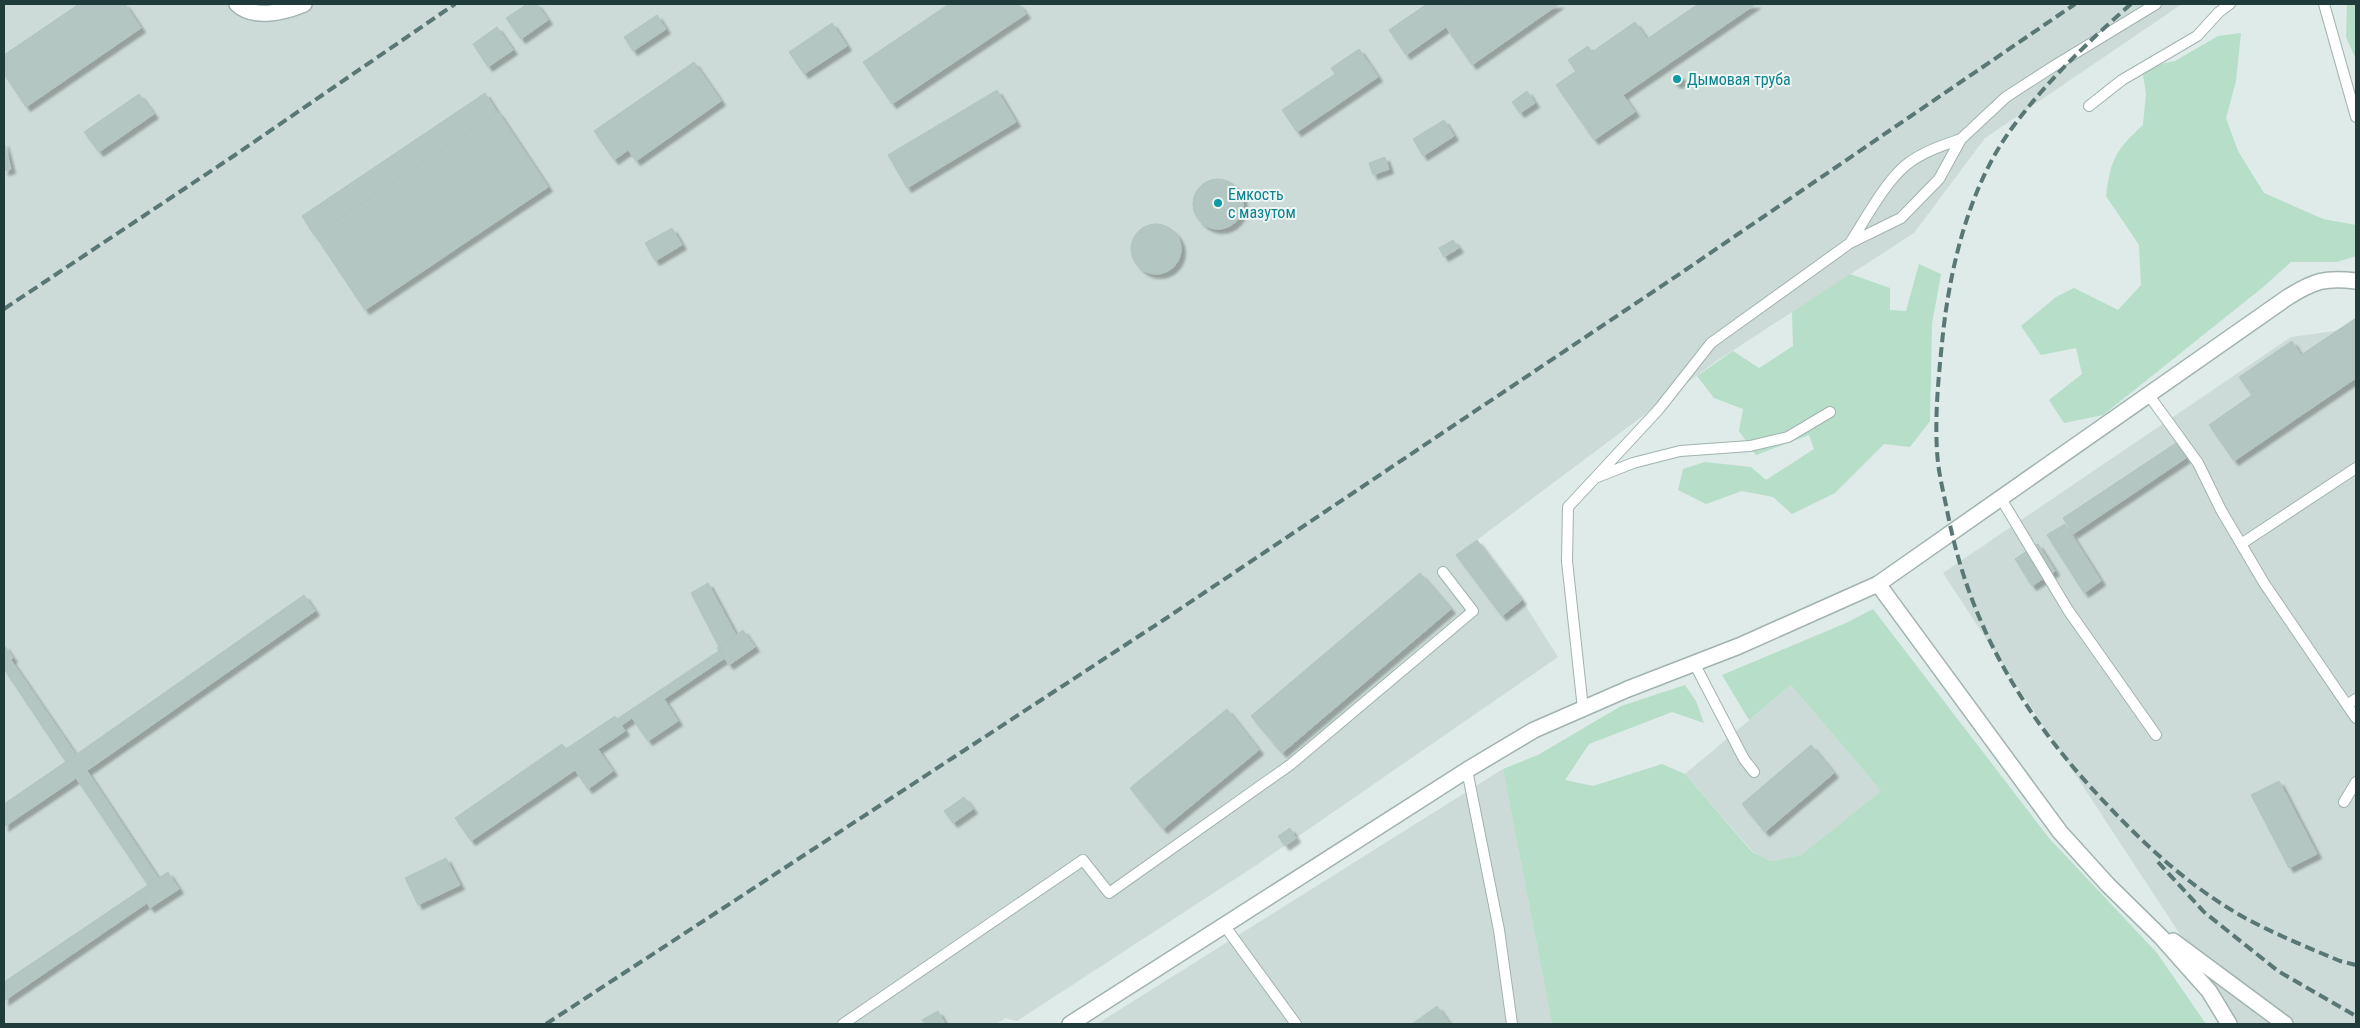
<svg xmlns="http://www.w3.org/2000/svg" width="2360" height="1028" font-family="'Roboto Condensed',sans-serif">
<defs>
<filter id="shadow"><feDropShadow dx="4.5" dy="4.5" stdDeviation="1" flood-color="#0004"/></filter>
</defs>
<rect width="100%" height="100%" fill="#deebe8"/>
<path fill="#ccdbd7" d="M4 4H2182L1985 138 1914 233 1715 362 1477 540 1522 600 1558 657 1255 866 1017 1021 1005 1018 996 1024H4Z
M2356 328V1024H2239L1943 573 2291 337Z
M1791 685 1881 791 1801 855 1772 861 1753 852 1685 774Z
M1503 769 1552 1024H1097Z"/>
<path fill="#b6dec9" d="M2347 4H2356V59L2346 37Z
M2241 33 2236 81 2226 118 2238 151 2264 193 2323 219 2356 225V256L2337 262H2291L2262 288 2103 415 2064 423 2049 400 2082 374 2076 348 2041 355 2021 326 2056 297 2074 288 2118 310 2141 285 2139 245 2106 196C2111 158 2116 150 2143 125L2146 94 2142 68 2175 61 2218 36Z
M1919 264 1941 274 1932 324 1930 421 1910 447 1884 444 1835 493 1792 514 1773 497 1742 491 1706 504 1678 490 1683 469 1705 462 1751 467 1766 480 1814 449 1809 435 1756 455 1739 431 1743 409 1714 398 1697 376 1733 351 1759 368 1793 346 1792 312 1850 274 1890 288V310L1906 311Z
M1873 609 2049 838 2157 953 2206 1024H1552L1503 769 1538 755 1621 706 1685 685 1696 701 1704 723 1672 712 1589 744 1565 780 1593 786 1662 764 1685 774 1752 852 1772 861 1801 855 1881 791 1791 685 1749 720 1722 675 1846 623Z"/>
<path fill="#b4c6c1" stroke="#b1c5c0" filter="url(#shadow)" d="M79 4H125L141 28 26 107 4 74V55Z
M527 4H537L548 20 521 39 506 18Z
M949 4H1019L1026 14 892 104 863 62Z
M1427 4H1559L1472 65 1446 27 1406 55 1389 30Z
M1472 4H1520L1480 32 1464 9Z
M1698 4H1756L1623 95 1635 112 1594 140 1556 85 1576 71 1568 60 1588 46 1592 52 1635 22 1647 39Z
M657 15 666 29 633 51 624 37Z
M832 23 847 46 804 74 789 52Z
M497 27 513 50 488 67 473 44Z
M1359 49 1378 77 1297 132 1282 110 1335 74 1331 68Z
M694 62 721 101 636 161 628 150 614 160 594 131Z
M1672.5 79a4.5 4.5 0 1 1 9 0a4.5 4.5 0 1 1-9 0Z
M997 90 1016 122 907 188 888 155Z
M1527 91 1535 103 1520 113 1512 102Z
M485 93 497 112 314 235 302 216Z
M139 94 154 114 99 152 84 132Z
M498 112 548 187 365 310 315 235Z
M1444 120 1454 136 1423 156 1413 139Z
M4 142 11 169 4 171Z
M1385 157 1389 169 1373 175 1369 163Z
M1193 204a25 25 0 1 1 50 0a25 25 0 1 1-50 0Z
M1131 249a25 25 0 1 1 50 0a25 25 0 1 1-50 0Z
M672 228 682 245 655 261 645 243Z
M1453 240 1459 248 1444 257 1439 248Z
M2356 318V378L2234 461 2209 425 2252 395 2239 377 2292 341 2301 355Z
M2176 443 2186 458 2073 534 2063 518Z
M2065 524 2101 581 2084 593 2047 535Z
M1477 540 1522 600 1502 616 1456 555Z
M2038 544 2055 571 2032 586 2015 559Z
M1420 573 1451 609 1282 753 1251 716Z
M708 583 736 635 719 647 691 593Z
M304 595 315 611 95 765 84 749Z
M743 630 755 647 729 665 717 648Z
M4 645 13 658 4 665Z
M720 650 725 658 664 699 678 721 648 741 632 718 622 725 617 719Z
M11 660 76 755 66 762 4 669V665Z
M1227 709 1259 750 1163 829 1130 788Z
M615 716 625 731 598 749 613 771 588 789 575 770 471 841 455 818 562 744 566 749Z
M1811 745 1834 773 1765 832 1742 804Z
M84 749 95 765 66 785 55 769Z
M55 769 66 785 4 827V804Z
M87 771 158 878 148 885 76 778Z
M2279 781 2317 854 2289 868 2251 795Z
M964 797 973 809 953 823 944 811Z
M1290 828 1296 838 1285 846 1278 836Z
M446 858 460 885 418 905 405 878Z
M168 872 179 889 150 908 139 891Z
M139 891 147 903 4 1001V982Z
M1437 1006 1450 1024H1412Z
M938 1011 945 1024H925L922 1020Z"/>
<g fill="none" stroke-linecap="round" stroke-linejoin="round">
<defs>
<path id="service" d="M2324 4 2356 117
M2089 106 2122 80 2197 36 2219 12 2230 4
M1961 139 2006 97 2054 66 2156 4
M2148 394 2198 463 2221 510 2264 583 2347 705 2356 699
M1595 478 1659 409 1711 343 1850 243 1901 218 1939 179 1961 139C1941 146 1922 152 1906 165 1885 182 1865 220 1850 243
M2000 497 2068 610 2156 735
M2241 544 2356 468
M1694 663 1744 759 1754 772
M2347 705 2356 718
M1583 709 1567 561 1568 507 1595 478 1633 463 1680 451 1750 446 1788 437 1830 412
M1467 770 1499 930 1512 1024
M2344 802 2356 782
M1224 925 1296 1024
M843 1024 1083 860 1109 893 1290 765 1473 611 1443 572"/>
<path id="minor" d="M237 4C254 20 285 12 304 4
M1878 584 2060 832 2108 885 2161 937 2209 991 2229 1024
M2173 941 2285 1024"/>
<path id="tertiary" d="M1070 1024 1467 770 1534 730 1628 689 1739 646 1878 584 2288 297C2314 281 2325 277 2356 281"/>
</defs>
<use href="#service" stroke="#a1b3b0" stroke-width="12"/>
<use href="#minor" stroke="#a1b3b0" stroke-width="18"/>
<use href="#tertiary" stroke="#a1b3b0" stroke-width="18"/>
<use href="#service" stroke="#fff" stroke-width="10"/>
<use href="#minor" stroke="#fff" stroke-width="15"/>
<use href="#tertiary" stroke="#fff" stroke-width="15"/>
<path stroke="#597775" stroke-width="4" stroke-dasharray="10 5" stroke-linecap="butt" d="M2131 4C2090 40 2048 80 2015 124 1969 184 1949 270 1942 343 1938 382 1934 424 1938 463 1940 479 1944 495 1947 510 1970 631 2028 723 2112 810 2152 852 2196 891 2247 919 2277 935 2309 948 2340 961L2356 965
M4 309 235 155 455 4
M2158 862 2204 912 2278 971 2356 1016
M546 1024 1165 619 1681 273 2075 4"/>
</g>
<g fill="#0f9aa8" stroke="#eff7f5" stroke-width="2">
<circle cx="1677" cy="79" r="5"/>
<circle cx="1218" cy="203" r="5"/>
</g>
<g text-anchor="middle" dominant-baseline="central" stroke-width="4" stroke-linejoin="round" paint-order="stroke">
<g font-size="16" fill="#0d838f" stroke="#eff7f5" text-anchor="start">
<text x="1687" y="79">Дымовая труба</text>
<text x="1228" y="194">Емкость<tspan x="1228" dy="18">с мазутом</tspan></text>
</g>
</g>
<rect width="2360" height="1028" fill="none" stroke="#1f3b3a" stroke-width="10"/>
</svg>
